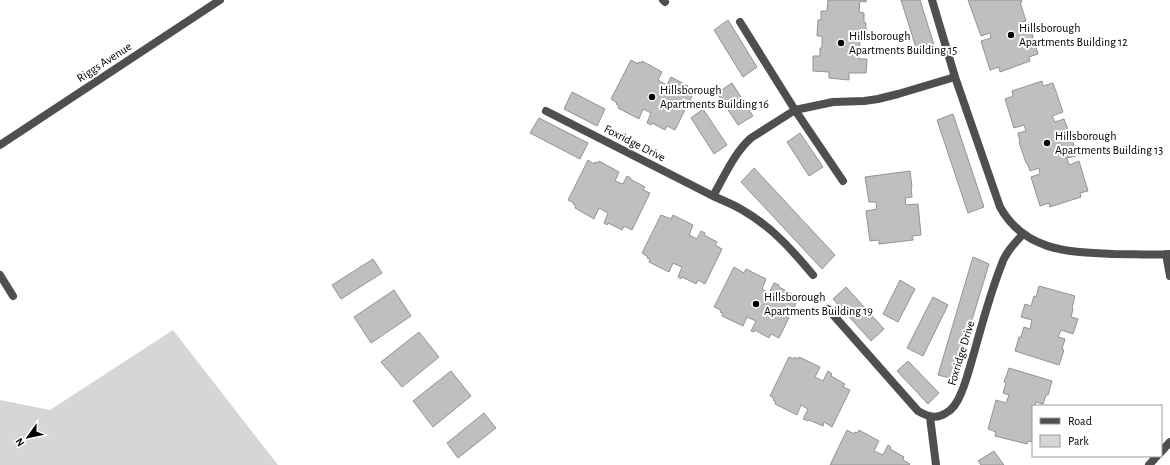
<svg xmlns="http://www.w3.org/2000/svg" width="1170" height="465" font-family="'Alegreya Sans',sans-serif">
<rect width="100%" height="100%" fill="#fff"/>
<path fill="#d6d6d6" d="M173 330 278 465H0V400L50 410Z"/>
<path fill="#bfbfbf" stroke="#939393" d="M828 0H866V2L860 1 859 12 864 13V22L866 23V38H860L859 59H867L866 73H849V80L829 78V72L813 71V56H820V48H822V36H817L818 20H821V11H827Z
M901 0H920L934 45 917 51Z
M968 0H1021L1022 2H1020L1026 21 1018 23 1020 30 1030 27 1038 54 1029 57 1030 61 1000 72 999 67 990 70 981 41 991 38 990 33 981 36Z
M728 20 757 67 743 77 714 30Z
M631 60 638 64V62L641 63 642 61 662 72 658 80 667 85 671 77 688 86 685 91 693 94 675 130 667 126 665 130 652 123 651 125 647 123 651 113 643 109 639 119 618 108 619 106 616 104 617 103 611 99Z
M1042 81 1043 86 1053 83 1063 112 1052 116 1055 122 1064 119 1074 145H1073L1076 156 1067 158 1069 165 1079 161 1088 191 1080 193 1081 197 1050 207 1049 203 1040 206 1031 177 1040 174 1039 168 1030 171 1027 163H1026L1019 142H1020L1018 133 1026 131 1024 125 1014 128 1005 99 1013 96 1012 91Z
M732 83 753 116 738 125 717 93Z
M572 92 605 109 597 126 564 109Z
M703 109 727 145 714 154 691 118Z
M953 114 984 207 968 213 937 120Z
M539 118 588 143 580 159 530 133Z
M800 133 823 167 809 176 787 142Z
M588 160 594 164 595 162 598 163 599 161 619 172 615 181 623 184 627 176 631 178 630 179 645 187 643 190 650 193 632 230 624 226 622 230 608 223 607 225 604 223 608 213 599 208 594 219 575 208 576 206 573 204 574 203 568 200Z
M754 168 835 255 822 269 741 182Z
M910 171 912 187H911L912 197 905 198 906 205 918 204 921 235 912 236 913 240 879 244V240L870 241 866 211 877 209 876 202H869L865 177Z
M661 215 671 219 673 215 693 225 689 235 697 239 701 231 705 233 704 235 717 242 715 245 722 249 705 284 698 280 696 284 682 277 681 279 678 277 682 267 673 263 669 272 649 262 650 259 647 258 648 257 642 253Z
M973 257 989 264 954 379 938 375Z
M373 259 382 273 341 299 332 285Z
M734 267 744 273 746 269 766 279 762 289 769 293 774 283 779 285V287L792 294 790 298 797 301 779 338 771 334 769 338 755 330 754 332 751 331 756 321 747 317 743 326 722 316 723 313 720 312 721 310 714 307Z
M900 280 915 289 898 322 883 314Z
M1039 286 1075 296 1072 308 1073 309 1071 317 1078 319 1073 334 1061 330 1058 337 1065 339 1062 349 1064 350 1059 365 1015 351 1019 337H1021L1024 327 1030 329 1032 320 1021 317 1025 304 1031 306 1034 296 1036 297Z
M846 287 884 329 871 341 833 299Z
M394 290 411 316 371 343 354 317Z
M933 297 948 305 923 356 907 348Z
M419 332 439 357 402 387 381 362Z
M789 357 794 359 795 357 798 359 799 357 820 367 815 377 823 381 828 371 832 374 831 376 845 384 843 387 850 390 832 427 824 422 823 426 809 420 808 421 803 419 808 409 801 405 797 415 775 404 776 402 773 400 774 398 770 396Z
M908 361 939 393 928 404 897 371Z
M1009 368 1052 381 1048 395H1046L1043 404 1036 402 1035 406H1033V442L1028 441 1027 444 995 436 996 432 988 429 996 400 1006 403 1009 395 1003 393 1006 383 1004 382Z
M451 371 471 396 433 427 413 401Z
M484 413 496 428 458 458 447 443Z
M847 430 854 434 855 432 857 433 859 430 879 441 874 451 883 455 888 445 891 447 890 449 904 457 903 460 910 464 909 465H830Z
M994 451 1004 465H981L978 461Z"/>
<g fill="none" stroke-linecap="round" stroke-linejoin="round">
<path stroke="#4f4f4f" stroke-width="8" d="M663 0 665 2
M932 0 955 77 1000 207C1025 252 1070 252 1114 254 1133 254 1152 255 1170 254
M740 22 795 110 843 181
M546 111 713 196C724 177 734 153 751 138L795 110 833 102 864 101 878 99 898 94 955 77
M0 145 220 0
M713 196C724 201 735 205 744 211 772 227 793 251 813 275
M1166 254 1170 276
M0 275 13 296
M828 309 918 411C927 416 936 420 946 413 954 409 959 399 962 391 967 379 970 366 974 353 982 324 990 294 1001 266 1005 253 1014 244 1023 234
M930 417 936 465
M1161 452 1170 442
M1149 465 1157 456"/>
</g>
<g fill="#000" stroke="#fff" stroke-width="1.5">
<circle cx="1011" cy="35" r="4"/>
<circle cx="841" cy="43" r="4"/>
<circle cx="652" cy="97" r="4"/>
<circle cx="1047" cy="143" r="4"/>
<circle cx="756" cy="304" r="4"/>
</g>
<g text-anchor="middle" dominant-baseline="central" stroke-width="4" stroke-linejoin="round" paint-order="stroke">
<g font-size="12" fill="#000" stroke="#fff" text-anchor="start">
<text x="1019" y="28">Hillsborough<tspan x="1019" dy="14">Apartments Building 12</tspan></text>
<text x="849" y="36">Hillsborough<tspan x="849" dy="14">Apartments Building 15</tspan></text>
<text x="660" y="90">Hillsborough<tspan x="660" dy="14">Apartments Building 16</tspan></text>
<text x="1055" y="136">Hillsborough<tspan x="1055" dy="14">Apartments Building 13</tspan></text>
<text x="764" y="297">Hillsborough<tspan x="764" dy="14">Apartments Building 19</tspan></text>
</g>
<g font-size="12" fill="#000" stroke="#fff">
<text transform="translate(104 62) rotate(-33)">Riggs Avenue</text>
<text transform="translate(635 143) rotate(27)">Foxridge Drive</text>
<text transform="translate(961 353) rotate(-73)">Foxridge Drive</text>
</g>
</g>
<rect x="1032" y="405" width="130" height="52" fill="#ffffff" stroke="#999999"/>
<rect x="1040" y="418" width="20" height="6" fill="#4f4f4f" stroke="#999999"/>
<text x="1068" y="425" font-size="12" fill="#000000">Road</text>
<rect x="1040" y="435" width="20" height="12" fill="#d6d6d6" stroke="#999999"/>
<text x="1068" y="445" font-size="12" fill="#000000">Park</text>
<g transform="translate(28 437) rotate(237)" stroke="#ffffff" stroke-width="3" paint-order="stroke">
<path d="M0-3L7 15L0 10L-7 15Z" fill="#000000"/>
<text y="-6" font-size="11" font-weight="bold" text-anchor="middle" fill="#000000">N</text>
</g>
</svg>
